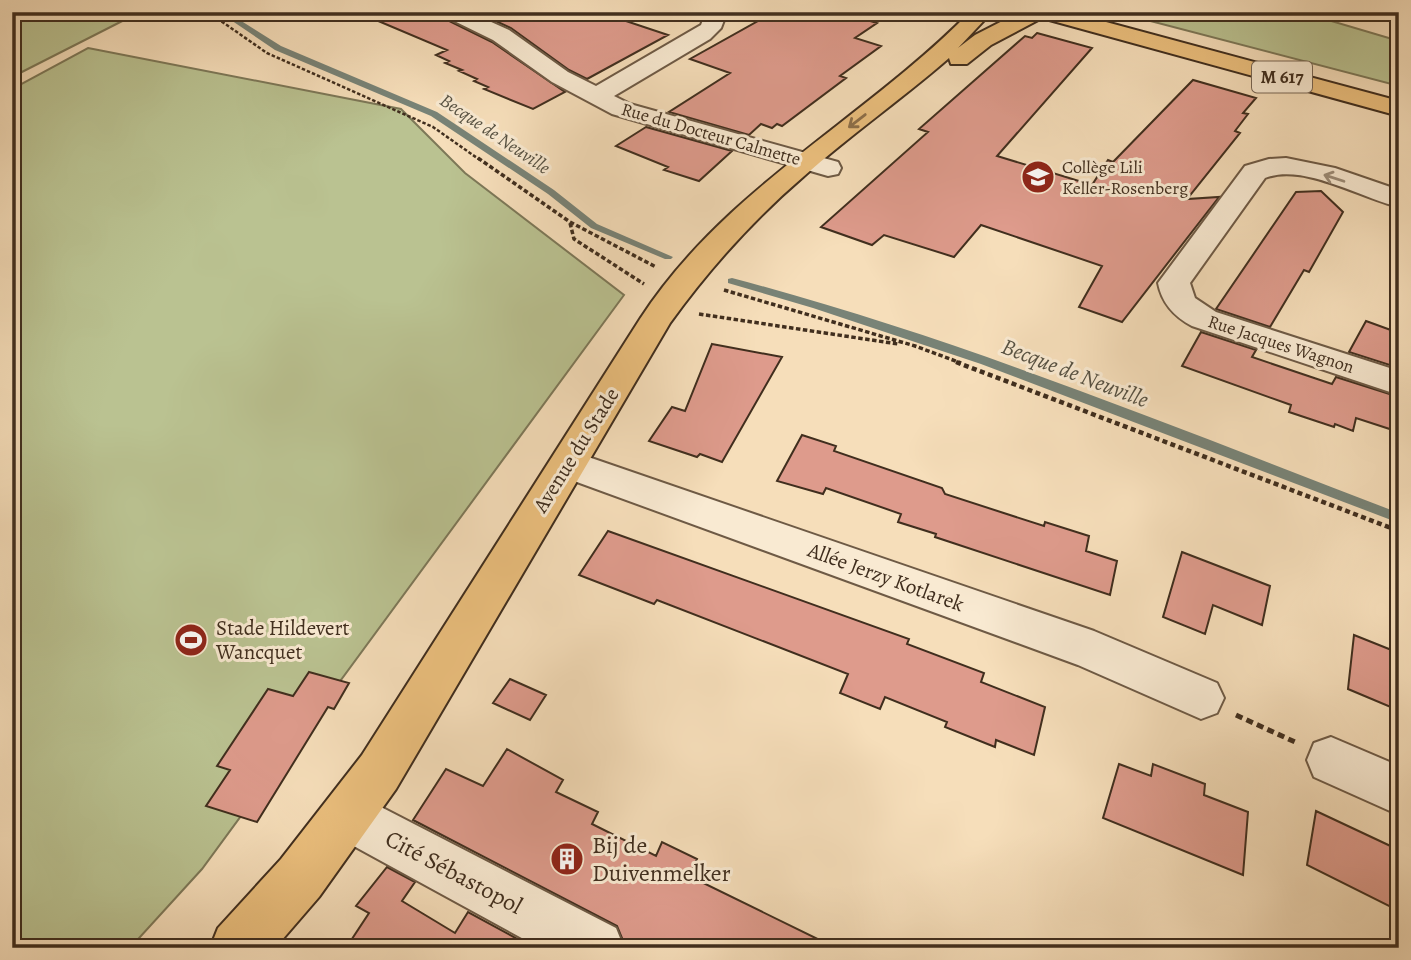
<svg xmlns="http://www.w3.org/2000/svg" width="1411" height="960" font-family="Alegreya,serif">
<rect width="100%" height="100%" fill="#f6deba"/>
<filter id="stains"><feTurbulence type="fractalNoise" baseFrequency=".00286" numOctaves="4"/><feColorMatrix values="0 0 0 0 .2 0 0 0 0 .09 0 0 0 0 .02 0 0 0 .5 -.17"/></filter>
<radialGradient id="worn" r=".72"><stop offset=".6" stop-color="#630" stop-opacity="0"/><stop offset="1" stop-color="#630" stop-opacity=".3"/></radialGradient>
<path fill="#bac291" stroke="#7d7858" stroke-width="2" d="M12 12H140L12 77Z
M1116 12H1301L1399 41V86Z
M88 48 401 109 465 173 624 295 202 869 130 948H12V89Z"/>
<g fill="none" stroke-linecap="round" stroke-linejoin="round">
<path fill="#788377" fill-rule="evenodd" d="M219 12H227L281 46 437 112 554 190 597 224 673 257 671 259H665L591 228 548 194 431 116 275 50Z
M732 278C960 338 1179 429 1399 513V523L981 364 813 308 728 283V279Z"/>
</g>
<path fill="#de9b8c" stroke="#402e1e" stroke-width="2" d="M357 12H439L443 18 492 42 565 92 533 109 484 89 488 87 474 81 477 79 459 71 462 70 445 63 449 61 436 55 447 50Z
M476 12H599L668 35 587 79 569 70 511 28Z
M774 12H840L877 23 855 38 881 46 840 76 846 78 782 126 777 124 772 128 761 124 749 135 669 112 730 73 690 59Z
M1037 33 1092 48 997 156 1092 185 1108 160 1113 162 1193 80 1256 98 1243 113 1248 114 1235 131 1240 133 1187 199 1219 197 1122 322 1079 307 1102 266 981 225 954 257 884 235 872 245 821 227 928 132 919 129 1025 36 1032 38Z
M646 127 732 151 699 181 664 170 668 167 616 146Z
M1321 191 1343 212 1309 272 1304 270 1270 327 1216 309 1296 192Z
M1366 321 1399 333V368L1349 352Z
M1201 332 1256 350 1252 357 1332 384 1336 377 1399 397V432L1356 418 1353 431 1335 424 1334 427 1289 412 1291 405 1182 366Z
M712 344 782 357 722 462 700 454 697 457 649 441 672 407 685 411Z
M802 435 836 446 834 451 942 488 945 494 1044 526 1045 522 1089 536 1086 551 1117 561 1110 595 935 537 936 534 898 522 901 514 826 488 823 494 777 481Z
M608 531 909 639 907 644 984 673 981 682 1045 707 1034 755 996 740 995 747 945 727 947 722 885 697 880 709 840 693 848 674 657 600 654 604 579 575Z
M1182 552 1270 586 1262 625 1213 605 1205 634 1163 617Z
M1354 635 1399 653V702L1393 700V708L1348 689Z
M309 672 349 683 334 709 328 707 257 822 206 806 230 770 217 766 268 689 293 696Z
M510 679 546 695 530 720 493 703Z
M507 749 563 780 556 792 598 812 592 824 656 856 662 842 697 859 689 876 836 948H626L617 926 413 820 446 769 483 786Z
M1119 764 1151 776 1153 764 1205 784 1204 795 1248 812 1243 875 1103 818Z
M1316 811 1399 850V911L1307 865Z
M387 867 415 882 402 901 455 933 468 912 534 948H346L369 913 356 906Z"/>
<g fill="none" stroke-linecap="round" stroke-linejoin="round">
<defs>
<path id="minor" d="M441 12H469L509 30 568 72 596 86 694 29 701 25 706 12H727L721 28 710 39 614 96 630 104 838 162 841 168 838 174 828 176 612 114 552 82 493 40 444 16Z
M1286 158 1335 168 1399 190V207C1360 198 1304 163 1265 178L1190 283 1195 298 1216 312 1399 371V395L1192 326C1175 317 1162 304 1158 283L1245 166 1269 159Z
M568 450 1094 631 1217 683 1224 698 1217 713 1201 719 1078 665 555 474 549 464 555 454Z
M1331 737 1399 766V815L1314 777 1307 760 1314 743Z
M348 790 616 928 624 948H540L330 833 323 815 330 797Z"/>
<path id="major" d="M970 12H992L958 48 975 35 1020 12H1069L1399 101V116L1042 18 991 45 967 64H951L949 58C902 99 850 135 803 177 753 220 709 269 670 323L396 789 319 897 275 948H210L218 928 281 859 362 755 640 319C725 188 864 120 970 12Z"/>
</defs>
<use href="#minor" stroke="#6e5a45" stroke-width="4"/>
<use href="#major" stroke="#402e1e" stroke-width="4"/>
<path stroke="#402e1e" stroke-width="2.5" stroke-dasharray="3.5 2" stroke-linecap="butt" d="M208 12 267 53 433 127 480 160"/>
<path stroke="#402e1e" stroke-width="3.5" stroke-dasharray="4.5 2.5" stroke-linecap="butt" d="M478 158 570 222 656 267
M570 223 574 239 644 284
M724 290 915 346 961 363
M699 314 898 344"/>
<path stroke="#402e1e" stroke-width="4.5" stroke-dasharray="5 3.5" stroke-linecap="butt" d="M956 362 1399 531"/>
<path stroke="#402e1e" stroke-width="5" stroke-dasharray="7 4.5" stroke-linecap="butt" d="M1236 715 1295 742"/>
<use href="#minor" fill="#f9ead2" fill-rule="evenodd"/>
<use href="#major" fill="#ebbf7d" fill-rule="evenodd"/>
</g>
<defs><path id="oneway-shaft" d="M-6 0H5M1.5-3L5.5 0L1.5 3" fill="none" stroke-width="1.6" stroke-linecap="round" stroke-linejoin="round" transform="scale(1.75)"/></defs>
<use stroke="#8d6f49" href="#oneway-shaft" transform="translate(857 121) rotate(142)"/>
<use stroke="#9c8c78" href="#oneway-shaft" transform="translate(1334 178) rotate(-162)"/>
<defs>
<symbol id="school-disc" viewBox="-11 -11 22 22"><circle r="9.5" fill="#8f2418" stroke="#f9ead2"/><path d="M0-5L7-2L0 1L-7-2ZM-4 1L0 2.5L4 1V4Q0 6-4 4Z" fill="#fff"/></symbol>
<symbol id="stadium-disc" viewBox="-11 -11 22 22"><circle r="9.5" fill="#8f2418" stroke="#f9ead2"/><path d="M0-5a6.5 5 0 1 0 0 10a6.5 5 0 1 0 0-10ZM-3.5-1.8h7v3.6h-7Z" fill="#fff"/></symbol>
<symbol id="building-disc" viewBox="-11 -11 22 22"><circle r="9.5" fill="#8f2418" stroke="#f9ead2"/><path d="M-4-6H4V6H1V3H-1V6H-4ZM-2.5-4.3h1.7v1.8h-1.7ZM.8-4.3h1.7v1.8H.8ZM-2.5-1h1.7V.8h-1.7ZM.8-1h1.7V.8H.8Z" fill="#fff"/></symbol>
</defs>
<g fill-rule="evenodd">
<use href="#school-disc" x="1019" y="158" width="38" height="38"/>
<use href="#stadium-disc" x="172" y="621" width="38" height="38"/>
<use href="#building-disc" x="548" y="840" width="38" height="38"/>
</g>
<g text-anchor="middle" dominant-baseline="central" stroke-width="6" stroke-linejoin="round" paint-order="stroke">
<g font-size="18" fill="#402e1e" stroke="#f9ead2">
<text transform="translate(711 134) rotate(16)">Rue du Docteur Calmette</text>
<text transform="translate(1281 344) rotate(18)">Rue Jacques Wagnon</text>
</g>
<g font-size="18" fill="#402e1e" stroke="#f9ead2" text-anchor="start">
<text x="1062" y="167">Collège Lili<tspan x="1062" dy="21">Keller-Rosenberg</tspan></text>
</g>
<rect fill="#f9ead2" stroke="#786654" stroke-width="2" x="1252" y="61.5" width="60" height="31" rx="5"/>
<g font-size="19" font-weight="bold" fill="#402e1e">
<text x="1282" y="77">M 617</text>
</g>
<g font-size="19" font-style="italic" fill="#575243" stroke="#f9ead2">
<text transform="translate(495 134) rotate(34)">Becque de Neuville</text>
</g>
<g font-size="21" fill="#402e1e" stroke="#f9ead2">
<text transform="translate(576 450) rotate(-58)">Avenue du Stade</text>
<text transform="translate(886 577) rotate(20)">Allée Jerzy Kotlarek</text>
</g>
<g font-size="21" fill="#402e1e" stroke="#f9ead2" text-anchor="start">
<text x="216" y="628">Stade Hildevert<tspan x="216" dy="24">Wancquet</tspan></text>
</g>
<g font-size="23" font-style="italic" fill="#575243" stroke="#f9ead2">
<text transform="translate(1075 373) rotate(21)">Becque de Neuville</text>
</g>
<g font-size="24" fill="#402e1e" stroke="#f9ead2" text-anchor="start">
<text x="592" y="845">Bij de<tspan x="592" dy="28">Duivenmelker</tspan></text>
</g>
<g font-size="24" fill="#402e1e" stroke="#f9ead2">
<text transform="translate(454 872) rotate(28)">Cité Sébastopol</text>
</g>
</g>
<rect width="1411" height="960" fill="none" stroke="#f6deba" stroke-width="42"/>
<rect x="14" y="14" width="1383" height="932" fill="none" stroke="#402e1e" stroke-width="3.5"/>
<rect x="21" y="21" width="1369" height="918" fill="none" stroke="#402e1e" stroke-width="2"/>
<rect width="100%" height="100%" filter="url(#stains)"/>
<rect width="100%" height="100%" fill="url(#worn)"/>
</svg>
